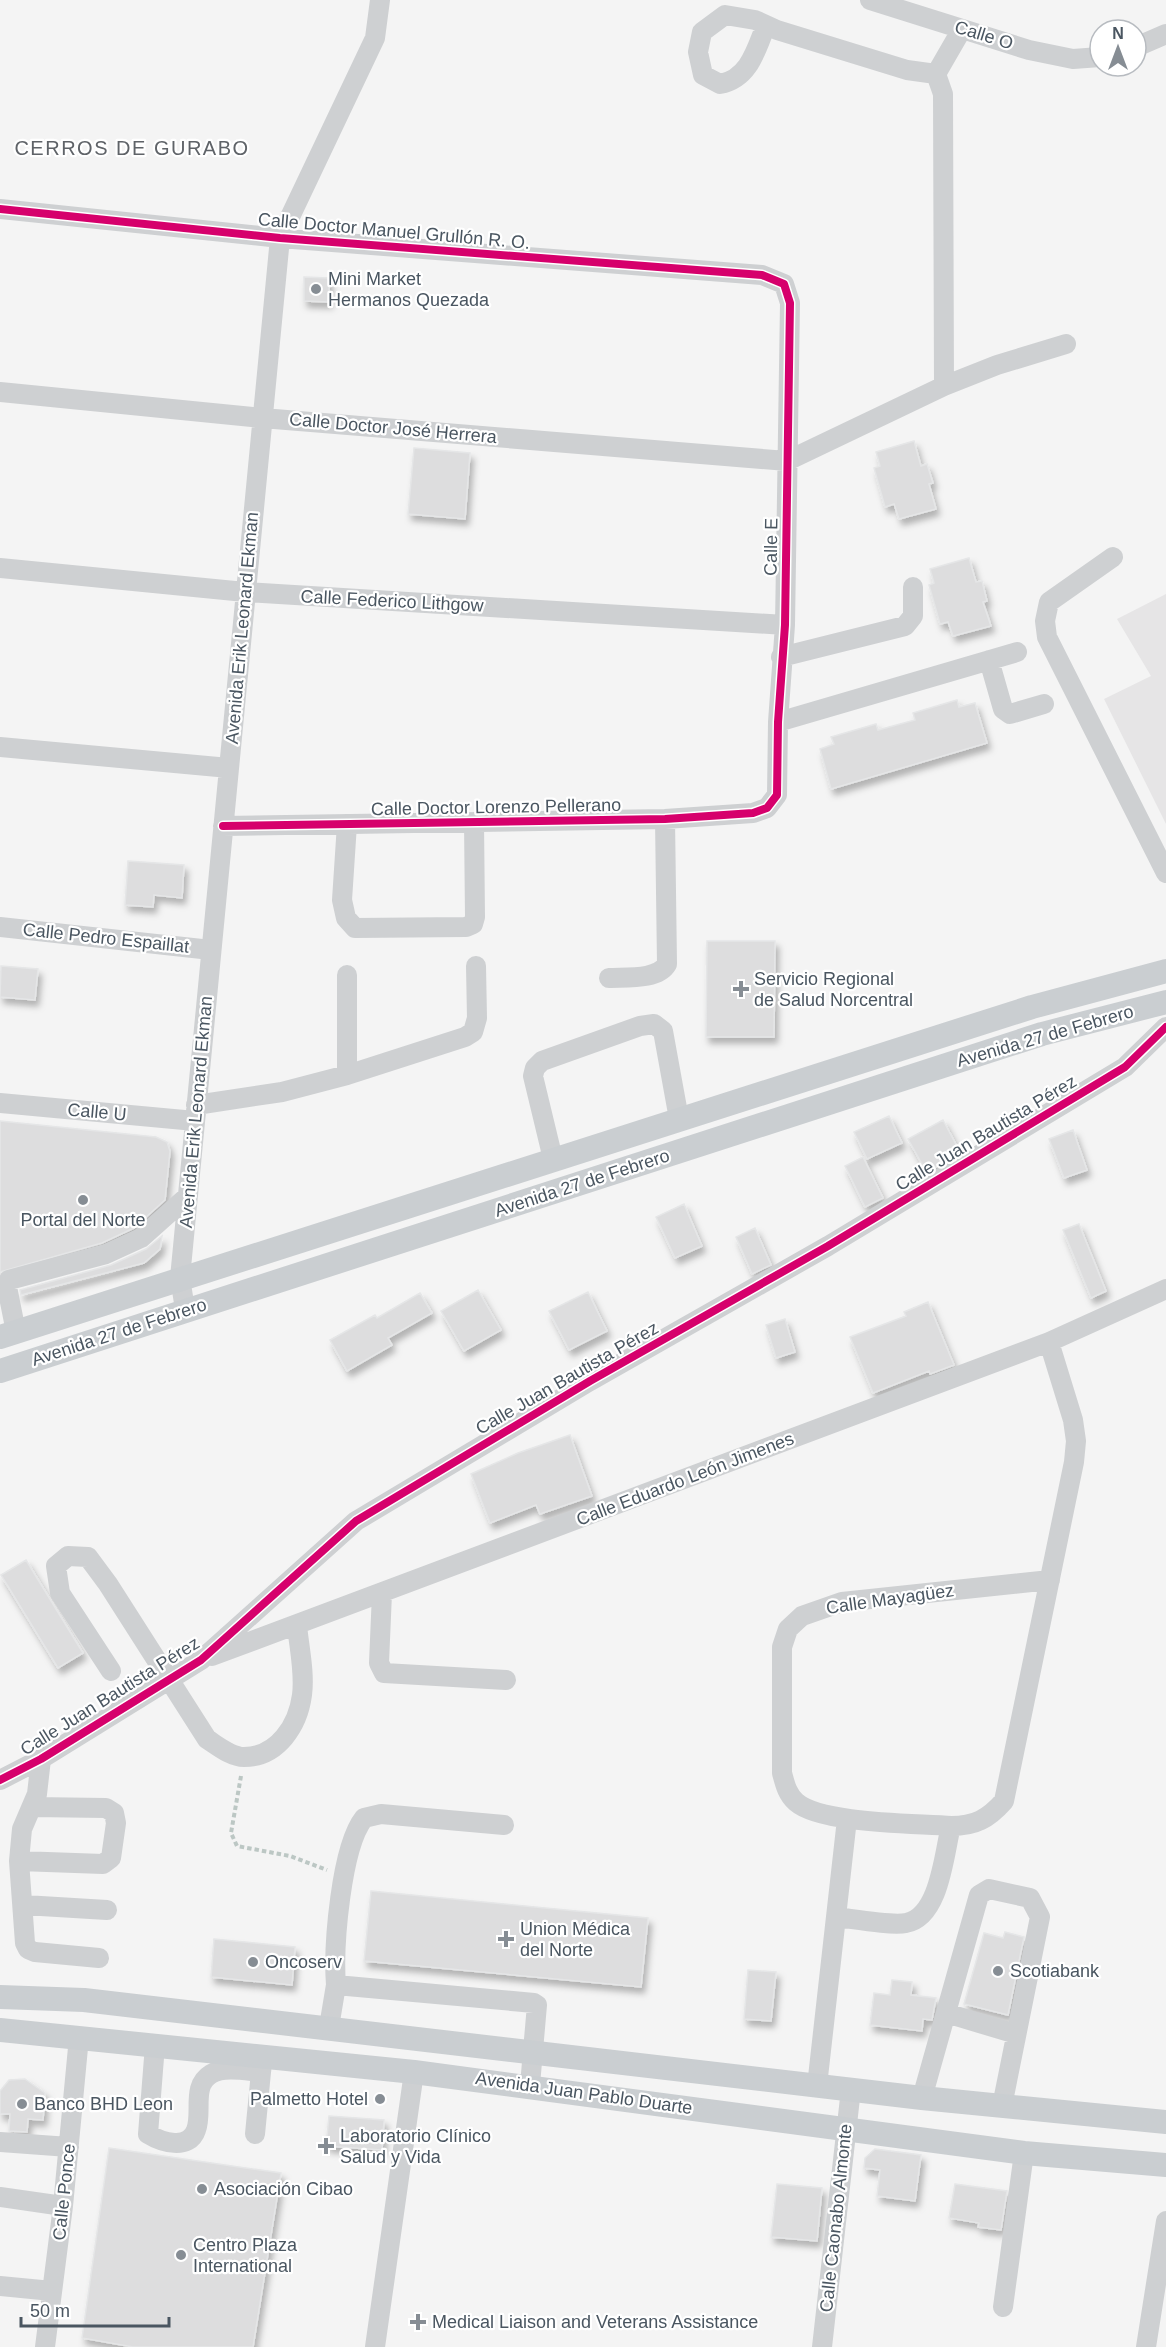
<svg xmlns="http://www.w3.org/2000/svg" width="1166" height="2347" font-family="Arial,sans-serif">
<defs>
<filter id="shadow"><feDropShadow dx="3.5" dy="6" stdDeviation="3" flood-color="#0004"/></filter>
</defs>
<rect width="100%" height="100%" fill="#f4f4f4"/>
<path fill="#e6e5e6" d="M1166 594V824L1104 699 1151 676 1117 619Z"/>
<path fill="#ddddde" stroke="#e5e6e7" stroke-width="1.5" filter="url(#shadow)" d="M304 277 329 278V302L304 301Z
M914 441 921 466 927 464 933 483 929 484 936 509 899 519 894 504 885 507 874 468 880 466 876 452Z
M414 448 470 453 465 519 408 514Z
M969 558 976 582 982 581 987 601 983 602 991 626 953 636 948 622 940 624 929 585 934 583 930 569Z
M957 700 959 707 975 703 987 743 831 789 820 749 834 744 831 737 876 724 878 730 915 720 913 713Z
M128 861 184 865 182 898 154 895 153 907 125 905Z
M707 941H775L774 1037H706Z
M1 966 38 969 35 1000 0 997Z
M889 1116 902 1143 867 1159 854 1132Z
M943 1120 960 1152 927 1173 908 1139Z
M0 1121 156 1137 167 1142 170 1151 165 1200 134 1228 102 1243 0 1272Z
M1073 1130 1087 1170 1064 1178 1049 1139Z
M863 1157 883 1198 865 1207 845 1166Z
M684 1204 702 1246 675 1258 656 1217Z
M1079 1224 1106 1291 1091 1298 1063 1230Z
M755 1228 771 1265 752 1274 736 1237Z
M162 1236 160 1249 144 1263 21 1295 20 1290 111 1265 146 1249Z
M478 1290 501 1330 464 1351 441 1311Z
M588 1292 607 1331 569 1350 549 1311Z
M420 1293 432 1313 388 1338 392 1345 347 1371 330 1340 375 1315 377 1318Z
M928 1302 954 1365 930 1374 929 1371 873 1393 850 1337 906 1316 904 1312Z
M785 1319 795 1352 776 1358 766 1325Z
M570 1435 592 1496 540 1514 536 1505 490 1523 471 1474 518 1453Z
M26 1560 83 1653 58 1668 1 1575Z
M371 1891 648 1918 641 1987 364 1961Z
M1005 1932 1024 1937 1008 2015 964 2004 984 1933 1003 1938Z
M214 1939 295 1947 292 1985 211 1977Z
M748 1970 776 1972 771 2021 744 2019Z
M892 1980 912 1982 911 1995 936 1998 932 2020 923 2019 922 2031 870 2025 874 1993 890 1995Z
M25 2079 45 2093 43 2120 28 2119 27 2132 9 2131 10 2114H0V2091L9 2080Z
M329 2116 384 2120 382 2150 326 2146Z
M109 2148 281 2173 253 2347H133L82 2338Z
M875 2149 921 2155 915 2201 877 2196 880 2170 864 2168 865 2158Z
M777 2184 822 2188 817 2241 771 2237Z
M955 2184 1007 2191 1001 2230 978 2227 979 2223 949 2218Z"/>
<g fill="none" stroke-linecap="round" stroke-linejoin="round">
<path stroke="#bcc7c4" stroke-width="4" stroke-dasharray="4.5 3" stroke-linecap="butt" d="M241 1776 231 1833 237 1846 290 1856 327 1870"/>
<path stroke="#ced0d2" stroke-width="20" d="M870 0 1029 50 1073 59 1100 57
M766 25C756 50 749 79 720 84L703 75 698 52 702 32 725 15 755 20 777 30 907 70 936 74 943 94 944 386
M1136 47 1166 34
M936 74 962 29
M0 209 280 238 762 275 784 284 790 303 785 625 778 722 777 795 767 808 753 813 665 819 223 826
M0 392 262 418 787 461 944 386 997 365 1066 344
M1113 557 1049 602 1045 621 1047 637 1166 873
M0 568 245 592 785 625
M781 657 905 626 913 616V587
M989 660 1003 709 1010 714 1044 704
M778 722 1017 652
M0 747 229 768
M347 824 342 900 346 918 355 928 466 927 473 924 475 917 474 822
M0 927 211 950
M347 975V1075
M609 978C626 977 658 980 667 964L665 819
M0 1103 195 1121
M196 1105 282 1092 347 1075 465 1037 473 1032 477 1018 476 966
M553 1159 533 1076 535 1068 542 1061 640 1026 654 1024 663 1031 679 1119
M185 1309 180 1278 280 238 375 38 380 0
M16 1332 7 1287 9 1280 106 1254 141 1238 188 1196
M1049 1342 1073 1420 1076 1441 1074 1462 1004 1801C988 1819 975 1826 951 1826 915 1823 821 1824 796 1802 787 1794 785 1784 782 1773V1647L788 1629 802 1616 842 1602 1050 1580
M382 1593 379 1663 384 1673 506 1680
M212 1656 1049 1342 1166 1289
M111 1671 60 1593 56 1566 68 1556 88 1557 108 1584 207 1739C218 1746 231 1757 244 1757 278 1757 298 1725 302 1695 305 1673 299 1647 297 1625
M41 1759 37 1794 22 1829 19 1861 25 1943 28 1949 35 1952 99 1958
M0 1780 41 1759 201 1660 356 1521 590 1381 828 1246 1125 1067 1166 1027
M504 1825 381 1814 364 1818C341 1847 333 1946 336 1985L534 2003 537 2005 530 2085
M19 1861 103 1864 111 1858 116 1823 114 1813 106 1808 32 1807
M24 1905 107 1910
M836 1917C853 1919 892 1926 906 1923 940 1917 944 1853 951 1826
M946 2013 1016 2034
M329 2027 336 1985
M155 2045 148 2134C161 2142 189 2151 196 2130 203 2112 191 2086 211 2074 224 2066 247 2071 261 2072L263 2056
M817 2086 847 1819
M922 2098 979 1895 989 1889 1030 1898 1040 1917 1002 2106
M255 2134 261 2072
M0 2142 69 2147
M0 2197 63 2206
M0 2286 52 2291
M1003 2307 1024 2153
M45 2347 63 2206 79 2037
M375 2347 414 2072
M822 2347 851 2089
M1146 2347 1166 2221"/>
<path stroke="#caced1" stroke-width="24" d="M0 1337 1032 1007 1166 971
M0 1371 1042 1034 1166 1002
M0 1997 84 2000 922 2098 1166 2122
M0 2030 414 2072 1024 2153 1166 2165"/>
<defs>
<path id="cycleway" d="M0 209 280 238 762 275 784 284 790 303 785 625 778 722 777 795 767 808 753 813 665 819 223 826
M0 1780 41 1759 201 1660 356 1521 590 1381 828 1246 1125 1067 1166 1027"/>
</defs>
<use href="#cycleway" stroke="#fff" stroke-width="11"/>
<use href="#cycleway" stroke="#d6006c" stroke-width="8"/>
</g>
<g fill="#868d94" stroke="#fff" stroke-width="2">
<circle cx="316" cy="289" r="6"/>
<path d="M738 980h6v6h6v6h-6v6h-6v-6h-6v-6h6z"/>
<circle cx="83" cy="1200" r="6"/>
<path d="M503 1930h6v6h6v6h-6v6h-6v-6h-6v-6h6z"/>
<circle cx="253" cy="1962" r="6"/>
<circle cx="998" cy="1971" r="6"/>
<circle cx="380" cy="2099" r="6"/>
<circle cx="22" cy="2104" r="6"/>
<path d="M323 2137h6v6h6v6h-6v6h-6v-6h-6v-6h6z"/>
<circle cx="202" cy="2189" r="6"/>
<circle cx="181" cy="2255" r="6"/>
<path d="M415 2313h6v6h6v6h-6v6h-6v-6h-6v-6h6z"/>
</g>
<g text-anchor="middle" dominant-baseline="central" stroke-width="4.5" stroke-linejoin="round" paint-order="stroke">
<g font-size="18" fill="#4a5661" stroke="#fff">
<text transform="translate(984 35) rotate(17)">Calle O</text>
<text transform="translate(394 231) rotate(5)">Calle Doctor Manuel Grullón R. O.</text>
<text transform="translate(393 428) rotate(5)">Calle Doctor José Herrera</text>
<text transform="translate(771 547) rotate(-89)">Calle E</text>
<text transform="translate(392 601) rotate(3)">Calle Federico Lithgow</text>
<text transform="translate(242 628) rotate(-85)">Avenida Erik Leonard Ekman</text>
<text transform="translate(496 807) rotate(-1)">Calle Doctor Lorenzo Pellerano</text>
<text transform="translate(106 938) rotate(6)">Calle Pedro Espaillat</text>
<text transform="translate(1045 1036) rotate(-16)">Avenida 27 de Febrero</text>
<text transform="translate(97 1112) rotate(5)">Calle U</text>
<text transform="translate(196 1112) rotate(-85)">Avenida Erik Leonard Ekman</text>
<text transform="translate(986 1133) rotate(-31)">Calle Juan Bautista Pérez</text>
<text transform="translate(582 1183) rotate(-18)">Avenida 27 de Febrero</text>
<text transform="translate(119 1332) rotate(-18)">Avenida 27 de Febrero</text>
<text transform="translate(567 1378) rotate(-30)">Calle Juan Bautista Pérez</text>
<text transform="translate(685 1479) rotate(-21)">Calle Eduardo León Jimenes</text>
<text transform="translate(890 1599) rotate(-8)">Calle Mayagüez</text>
<text transform="translate(110 1696) rotate(-32)">Calle Juan Bautista Pérez</text>
<text transform="translate(584 2093) rotate(8)">Avenida Juan Pablo Duarte</text>
<text transform="translate(64 2192) rotate(-84)">Calle Ponce</text>
<text transform="translate(836 2218) rotate(-84)">Calle Caonabo Almonte</text>
</g>
<g font-size="18" fill="#4a5661" stroke="#fff" text-anchor="start">
<text x="328" y="279">Mini Market<tspan x="328" dy="21">Hermanos Quezada</tspan></text>
<text x="754" y="979">Servicio Regional<tspan x="754" dy="21">de Salud Norcentral</tspan></text>
<text x="83" y="1220" text-anchor="middle">Portal del Norte</text>
<text x="520" y="1929">Union Médica<tspan x="520" dy="21">del Norte</tspan></text>
<text x="265" y="1962">Oncoserv</text>
<text x="1010" y="1971">Scotiabank</text>
<text x="368" y="2099" text-anchor="end">Palmetto Hotel</text>
<text x="34" y="2104">Banco BHD Leon</text>
<text x="340" y="2136">Laboratorio Clínico<tspan x="340" dy="21">Salud y Vida</tspan></text>
<text x="214" y="2189">Asociación Cibao</text>
<text x="193" y="2245">Centro Plaza<tspan x="193" dy="21">International</tspan></text>
<text x="432" y="2322">Medical Liaison and Veterans Assistance</text>
</g>
<g font-size="20" letter-spacing="1.5" fill="#5f6368" stroke="#fff">
<text x="132" y="148">CERROS DE GURABO</text>
</g>
</g>
<g transform="translate(1118 48)"><circle r="28" fill="#ffffff" stroke="#b7bbc0" stroke-width="1.5"/>
<path d="M0-4.5L10 22L0 15L-10 22Z" fill="#868d94"/>
<text y="-9" font-size="16" font-weight="bold" text-anchor="middle" fill="#4a5661">N</text>
</g>
<path d="M21 2317v9h148v-9" fill="none" stroke="#4a5661" stroke-width="3"/>
<text x="30" y="2317" font-size="18" fill="#4a5661" stroke="#ffffff" stroke-width="4.5" paint-order="stroke">50 m</text>
</svg>
